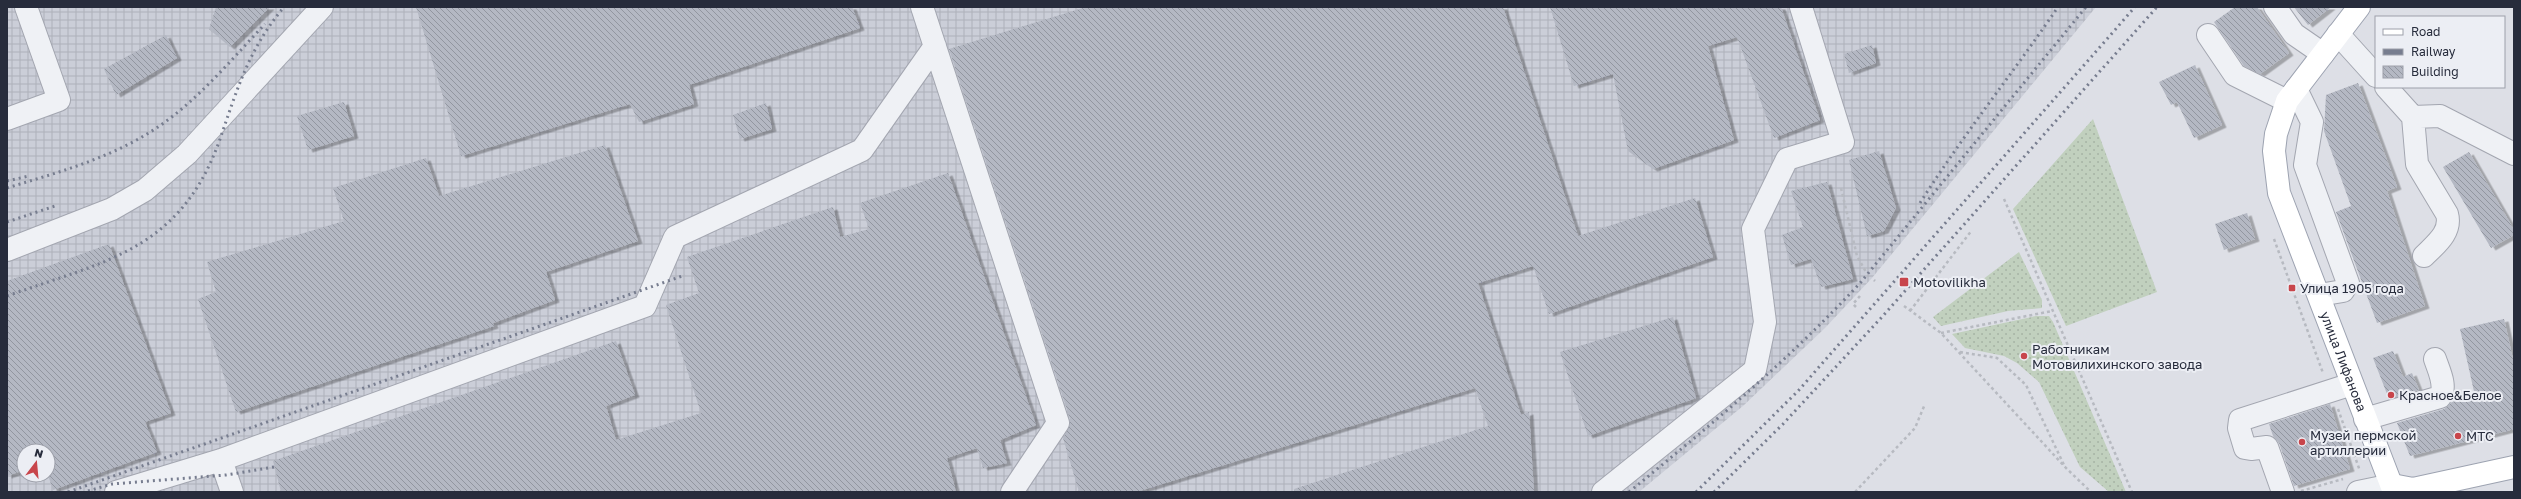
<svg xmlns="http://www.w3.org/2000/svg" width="2521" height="499" font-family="'Golos Text',sans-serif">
<defs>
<pattern id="industrial-grid" width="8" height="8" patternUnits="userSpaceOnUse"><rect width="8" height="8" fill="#cbced8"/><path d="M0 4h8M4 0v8" fill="none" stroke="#aeb1ba"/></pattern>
<pattern id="grass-dots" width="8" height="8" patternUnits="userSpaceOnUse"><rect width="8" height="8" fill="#c1d0be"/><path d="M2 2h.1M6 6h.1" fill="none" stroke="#a6b3a4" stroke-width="1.8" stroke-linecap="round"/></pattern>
<pattern id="building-back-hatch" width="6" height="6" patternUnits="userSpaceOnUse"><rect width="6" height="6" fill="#b4b8c3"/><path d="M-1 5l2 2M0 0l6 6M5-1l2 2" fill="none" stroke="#9296a0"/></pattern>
<filter id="shadow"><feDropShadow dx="4.5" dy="2.5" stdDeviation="0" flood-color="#0004"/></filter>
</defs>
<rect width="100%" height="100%" fill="#dddfe6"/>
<path fill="url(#industrial-grid)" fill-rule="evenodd" d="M7 7H2096L1872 278 1825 328 1743 406 1639 492H7ZM24 451H48V475H24Z"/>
<path fill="url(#grass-dots)" d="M2093 119 2157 292 2066 326 2013 209Z
M2019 252 2042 300V308L2008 311 1941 326 1933 317Z
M2036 316H2049L2053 322 2126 492H2109L2080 467 2039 382 2017 363 2004 356 1965 348 1952 334Z"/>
<path fill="url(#building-back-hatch)" filter="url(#shadow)" d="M216 7H270L230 47 209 29Z
M416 7H852L860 28 689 85 694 104 639 122 630 104 461 156Z
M1086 7H1503L1578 236 1695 198 1713 257 1549 314 1533 266 1478 283 1521 415 1529 412 1534 492H1295L1294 489 1488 426 1475 388 1136 492H1079L1063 438 1070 425V419L949 49Z
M1550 7H1781L1820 120 1774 138 1737 37 1708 46 1734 140 1653 169 1628 151 1613 74 1574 86Z
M2235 7H2257L2289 53 2260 74 2244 66 2214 22Z
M2294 7H2331L2308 25Z
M166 35 177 58 116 95 104 69Z
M1872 45 1876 63 1849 73 1844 54Z
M2195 65 2222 125 2194 138 2177 102 2171 105 2159 82Z
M2358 83 2397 187 2387 191 2425 306 2377 323 2336 212 2351 206 2324 131 2326 95Z
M344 102 354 136 308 150 297 116Z
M766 103 772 129 740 139 733 115Z
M605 145 638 241 546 272 555 300 493 323 494 326 236 412 198 299 216 292 207 262 344 221 333 188 426 158 439 196Z
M1879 151 1896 208 1884 231 1867 236 1849 160Z
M2469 152 2514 230V235L2491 248 2443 167Z
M948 173 1036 425 1000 440 1007 463 983 468 977 448 947 458 956 492H281L273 461 616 341 635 395 606 406 616 440 701 413 666 305 699 293 687 257 833 207 840 237 869 229 860 203Z
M1827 182 1853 279 1821 287 1811 259 1791 265 1782 235 1803 227 1791 191Z
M2247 213 2255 239 2224 250 2215 224Z
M109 244 171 413 145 422 157 452 53 490 48 475V451H24V470L7 476V281Z
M1673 317 1696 398 1588 436 1560 352Z
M2504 319 2514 364V429L2410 456 2397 423 2444 409 2452 402 2475 396 2460 329Z
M2393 351 2403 377 2412 373 2419 390 2389 399 2373 358Z
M2330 404 2350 469 2294 486 2279 443 2273 436 2269 424Z"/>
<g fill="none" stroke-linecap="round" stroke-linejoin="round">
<defs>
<path id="minor" d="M922 7 1058 423 1012 492
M2275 7 2294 34 2323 54
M2338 34 2376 76
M2208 35 2235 75 2287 101
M2386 87 2413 117 2440 116 2514 154
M2296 89 2312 122 2305 165 2348 283 2343 291 2319 295
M2413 117 2417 164 2447 214C2452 232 2436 244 2424 256
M7 119 59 100 26 7
M7 250 112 209 145 190 187 154 322 7
M2365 419 2440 397C2447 386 2439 371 2435 359
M221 460 232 492
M116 492 221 460 645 306 675 237 862 150 935 46
M1603 492 1755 370 1765 322 1753 229 1787 159 1843 142 1801 7
M2283 492 2267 447 2251 449 2245 448 2239 428 2240 420 2352 384
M2358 492 2392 485"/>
<g id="major">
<path id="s1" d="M2359 7 2287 101 2276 134 2274 151 2279 193 2394 492"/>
<path d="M2392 485 2413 489 2514 467"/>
</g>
</defs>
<use href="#minor" stroke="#a3a6b0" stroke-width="24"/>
<use href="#major" stroke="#9da3b1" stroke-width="24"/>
<path stroke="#b7bac1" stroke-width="2.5" stroke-dasharray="3 3" stroke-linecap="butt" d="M1841 188 1857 256 1866 272
M2004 199 2132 492
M2274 239 2323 373
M1874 280 1875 281
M1904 306 1941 333 2066 468 2091 492
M1856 307 1853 304 1860 296
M1910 311 1972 230
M1941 333 2052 311
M1960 352 1997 358 2026 385 2064 465
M2338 409 2360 471
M2301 491 2343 479
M1855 492 1915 428 1925 404"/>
<use href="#minor" stroke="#eff1f5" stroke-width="22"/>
<use href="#major" stroke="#fff" stroke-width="22"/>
<path stroke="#777d8f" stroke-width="3" stroke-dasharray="2 4" stroke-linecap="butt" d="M7 181 29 176
M7 188C59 172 112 158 158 127 199 99 231 60 265 24
M1920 203C1963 135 2013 73 2058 7
M7 222 58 205
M7 296C105 261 179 251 219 142 237 90 248 50 284 7
M88 491 112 484 226 475 274 467
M68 492 685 275
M1629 492C1710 426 1790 359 1861 282L2086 7
M1696 492 1798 391 2135 7
M1714 492 1783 424 1881 318 2157 7"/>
</g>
<g fill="#c8454b" stroke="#eceef4" stroke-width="1.5">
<rect x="1899" y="277" width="10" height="10" rx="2"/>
<rect x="2288" y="284" width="8" height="8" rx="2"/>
<circle cx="2024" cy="356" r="4"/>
<circle cx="2391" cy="395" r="4"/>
<circle cx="2458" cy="436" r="4"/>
<circle cx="2302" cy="442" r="4"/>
</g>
<g text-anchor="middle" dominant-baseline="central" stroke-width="4" stroke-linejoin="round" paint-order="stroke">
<g font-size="13" fill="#272c3c" stroke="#eceef4" text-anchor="start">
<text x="1913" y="282">Motovilikha</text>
<text x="2300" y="288">Улица 1905 года</text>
<text x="2032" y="349">Работникам<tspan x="2032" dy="15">Мотовилихинского завода</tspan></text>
<text x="2399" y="395">Красное&amp;Белое</text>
<text x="2310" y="435">Музей пермской<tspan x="2310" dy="15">артиллерии</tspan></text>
<text x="2466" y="436">МТС</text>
</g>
<g font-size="13" fill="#272c3c" stroke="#eceef4">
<text stroke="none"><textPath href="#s1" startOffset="393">улица Лифанова</textPath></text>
</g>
</g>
<rect width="2521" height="499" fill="none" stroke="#272c3c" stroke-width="16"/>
<rect x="2375" y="16" width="130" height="72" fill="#eceef4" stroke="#9da0aa"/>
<rect x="2383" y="29" width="20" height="6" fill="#ffffff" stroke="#9da0aa"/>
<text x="2411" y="36" font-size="12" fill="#272c3c">Road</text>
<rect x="2383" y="49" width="20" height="6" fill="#777d8f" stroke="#9da0aa"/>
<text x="2411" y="56" font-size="12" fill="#272c3c">Railway</text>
<rect x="2383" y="66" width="20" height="12" fill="url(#building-back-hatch)" stroke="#9da0aa"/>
<text x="2411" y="76" font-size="12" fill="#272c3c">Building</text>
<g transform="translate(36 463) rotate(16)"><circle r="19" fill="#eceef4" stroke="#9da0aa"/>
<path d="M0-3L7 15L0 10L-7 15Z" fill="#c8454b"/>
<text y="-6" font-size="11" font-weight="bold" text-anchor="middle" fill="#272c3c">N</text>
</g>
</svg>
